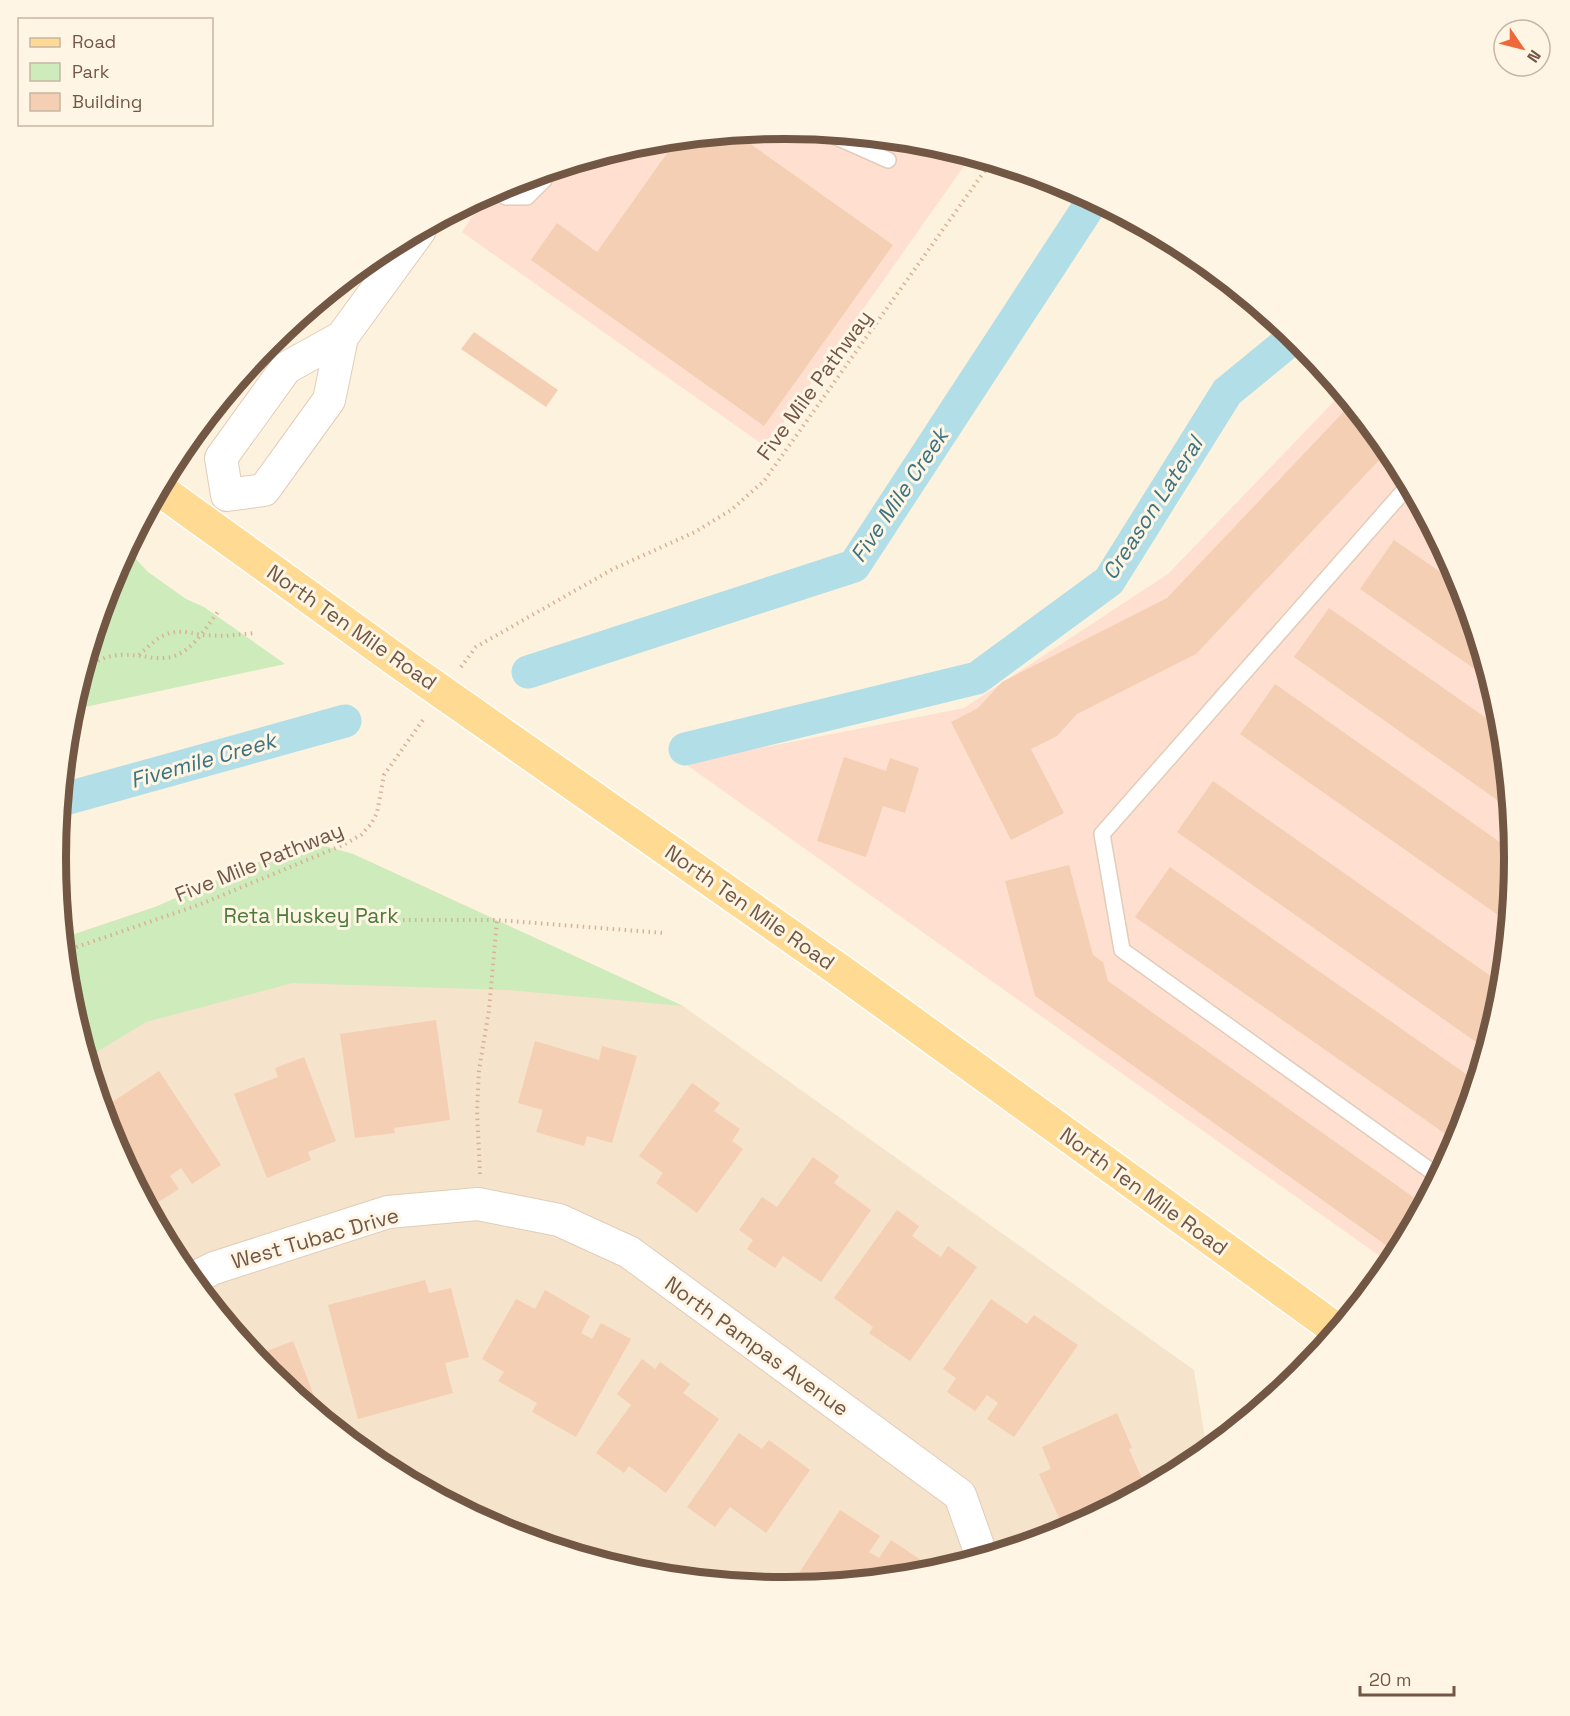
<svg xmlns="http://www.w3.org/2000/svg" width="1570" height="1716" font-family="'Space Grotesk',sans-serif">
<rect width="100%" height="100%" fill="#fdf2dd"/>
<path fill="#f5e3cb" d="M307 841 353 854 683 1006 1194 1370 1207 1451 1190 1465 1064 1532 927 1574 785 1587 642 1573 506 1532 379 1464 269 1374 178 1263 111 1137 69 1000 63 938 155 907Z"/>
<path fill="#ffdfcf" d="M785 129 928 143 971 156 766 447 462 232 487 194 506 184 643 142Z
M271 340 210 420H206L269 342Z
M1342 393 1392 453 1459 579 1501 716 1514 858 1500 1001 1459 1137 1391 1264 684 763 964 708 1168 574Z"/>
<path fill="#cdebbb" d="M125 552 133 556 148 572 186 599 204 607 285 664 71 710 111 579Z
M307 841 353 854 683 1006 508 990 293 983 146 1022 87 1058 69 1000 63 938 155 907Z"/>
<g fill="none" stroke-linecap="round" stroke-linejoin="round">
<path stroke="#b1dee7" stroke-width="33" d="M528 672 854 566 1093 200
M685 749 977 678 1109 581 1227 392 1294 337
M61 800 345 721"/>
</g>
<path fill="#f4cfb3" d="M735 133 893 245 764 426 531 260 557 223 597 252 677 139Z
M474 332 558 390 546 407 461 349Z
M1351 404 1391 452 1383 456 1196 654 1077 714 1057 736 1031 749 1064 813 1011 840 951 722 978 708 1002 682 1167 598Z
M1394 540 1462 587 1489 679 1360 589Z
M1329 608 1502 729 1510 809 1294 657Z
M1275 684 1514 852 1508 922 1240 734Z
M844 757 886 771 890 758 919 768 905 813 883 806 866 857 817 841Z
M1213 781 1502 984 1500 1001 1486 1049 1177 832Z
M1069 865 1093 955 1103 962 1108 981 1423 1204 1397 1253 1035 996 1005 881Z
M1170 867 1476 1081 1457 1142 1135 917Z
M436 1020 450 1120 394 1128 395 1133 355 1138 340 1034Z
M535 1041 599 1060 602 1046 637 1056 612 1143 587 1136 584 1146 536 1132 543 1110 518 1103Z
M304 1057 336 1141 308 1152 311 1160 267 1178 234 1094 278 1077 275 1068Z
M159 1071 221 1165 192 1184 181 1168 170 1176 179 1189 149 1208 111 1137 102 1109Z
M692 1083 720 1103 714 1111 740 1129 732 1141 743 1149 697 1213 656 1183 663 1173 639 1156Z
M813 1157 839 1176 834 1183 871 1210 821 1282 783 1256 775 1268 747 1249 753 1240 739 1230 762 1197 777 1207Z
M897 1210 919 1226 912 1236 941 1257 948 1246 977 1267 910 1361 869 1333 873 1327 834 1298Z
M425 1280 429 1293 451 1288 469 1357 445 1363 453 1393 358 1419 328 1305Z
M545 1290 590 1316 581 1333 592 1339 601 1323 631 1339 576 1437 532 1412 537 1403 498 1381 504 1372 482 1359 516 1299 535 1309Z
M991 1299 1027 1324 1034 1315 1078 1345 1014 1437 987 1419 998 1403 987 1395 975 1411 947 1392 956 1378 943 1369Z
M293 1341 322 1417 269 1374 254 1356Z
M642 1359 655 1369 660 1362 690 1384 683 1393 719 1419 666 1493 629 1466 624 1473 596 1453 631 1405 617 1394Z
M1117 1413 1132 1448 1129 1449 1146 1488 1065 1531 1039 1474 1051 1469 1042 1447Z
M739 1433 762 1449 769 1440 810 1470 766 1533 730 1507 715 1527 687 1507Z
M840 1510 880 1536 869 1552 879 1558 891 1540 924 1562 915 1575 790 1587Z"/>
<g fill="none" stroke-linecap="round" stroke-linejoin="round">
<defs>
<path id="lane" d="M825 132 888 160
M494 191 506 197H527L544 180 546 172
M1409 485 1102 834 1122 950 1438 1176"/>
<path id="street" d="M342 337 329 400 264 490 227 495 221 458 286 368Z
M342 337 420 230
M192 1279 214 1268 388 1212 478 1204 559 1220 629 1252 960 1495 982 1557"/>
<path id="primary" d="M159 489 399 662 842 972 1337 1330"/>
</defs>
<use href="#lane" stroke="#e1cdb9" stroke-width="18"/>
<use href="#street" stroke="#e1cdb9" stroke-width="34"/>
<use href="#primary" stroke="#fff" stroke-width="36"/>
<path stroke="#d8b297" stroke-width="4" stroke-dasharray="1.5 4.5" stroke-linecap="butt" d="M139 655C161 634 170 627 201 635L220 609
M461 667 476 647 613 569 695 532 731 510 764 481 991 162
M83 671C90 666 98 660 107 657 148 647 166 677 201 635L225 636 255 633
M397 920H497L664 933
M65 951 201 904 343 845 361 835 371 824 377 813 384 775 425 717
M480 1174 477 1111 479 1070 489 1010 497 920"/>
<use href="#lane" stroke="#fff" stroke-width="15"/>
<use href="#street" stroke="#fff" stroke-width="32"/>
<use href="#primary" stroke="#ffda92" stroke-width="33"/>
</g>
<g text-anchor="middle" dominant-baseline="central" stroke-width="6" stroke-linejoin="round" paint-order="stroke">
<g font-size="21" fill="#735745" stroke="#fff5e4">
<text transform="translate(814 385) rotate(-54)">Five Mile Pathway</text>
<text transform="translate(352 627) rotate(35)">North Ten Mile Road</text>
<text transform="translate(259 862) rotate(-22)">Five Mile Pathway</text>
<text transform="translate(750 907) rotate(35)">North Ten Mile Road</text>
<text transform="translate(1144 1191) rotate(36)">North Ten Mile Road</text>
<text transform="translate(315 1238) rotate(-16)">West Tubac Drive</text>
<text transform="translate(757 1346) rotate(36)">North Pampas Avenue</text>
</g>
<g font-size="21" fill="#4c7a3c" stroke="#fff5e4">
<text x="311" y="915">Reta Huskey Park</text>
</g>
<g font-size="22" font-style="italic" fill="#3b7382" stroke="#fff5e4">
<text transform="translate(899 495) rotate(-56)">Five Mile Creek</text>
<text transform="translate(1152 508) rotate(-57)">Creason Lateral</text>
<text transform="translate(203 760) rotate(-16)">Fivemile Creek</text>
</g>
</g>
<path d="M0 0H1570V1716H0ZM66 858a719 719 0 1 1 1438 0a719 719 0 1 1-1438 0Z" fill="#fff5e4" fill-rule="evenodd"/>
<path fill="none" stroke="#735745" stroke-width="8" d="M66 858a719 719 0 1 1 1438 0a719 719 0 1 1-1438 0Z"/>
<rect x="18" y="18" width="195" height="108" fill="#fff5e4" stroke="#c7b6a4" stroke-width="1.5"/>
<rect x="30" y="38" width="30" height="9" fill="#ffda92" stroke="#c7b6a4" stroke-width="1.5"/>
<text x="72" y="48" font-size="18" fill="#735745">Road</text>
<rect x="30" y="63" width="30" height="18" fill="#cdebbb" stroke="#c7b6a4" stroke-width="1.5"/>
<text x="72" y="78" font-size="18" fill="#735745">Park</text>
<rect x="30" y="93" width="30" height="18" fill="#f4cfb3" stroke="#c7b6a4" stroke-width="1.5"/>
<text x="72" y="108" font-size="18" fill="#735745">Building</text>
<g transform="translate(1522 48) rotate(125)"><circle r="28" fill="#fff5e4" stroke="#c7b6a4" stroke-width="1.5"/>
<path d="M0-4.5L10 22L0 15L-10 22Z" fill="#ef683a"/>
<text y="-9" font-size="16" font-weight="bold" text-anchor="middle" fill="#735745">N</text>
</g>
<path d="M1360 1686v9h94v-9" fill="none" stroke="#735745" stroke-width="3"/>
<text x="1369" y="1686" font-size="18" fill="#735745" stroke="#fff5e4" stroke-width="4.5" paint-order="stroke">20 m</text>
</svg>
